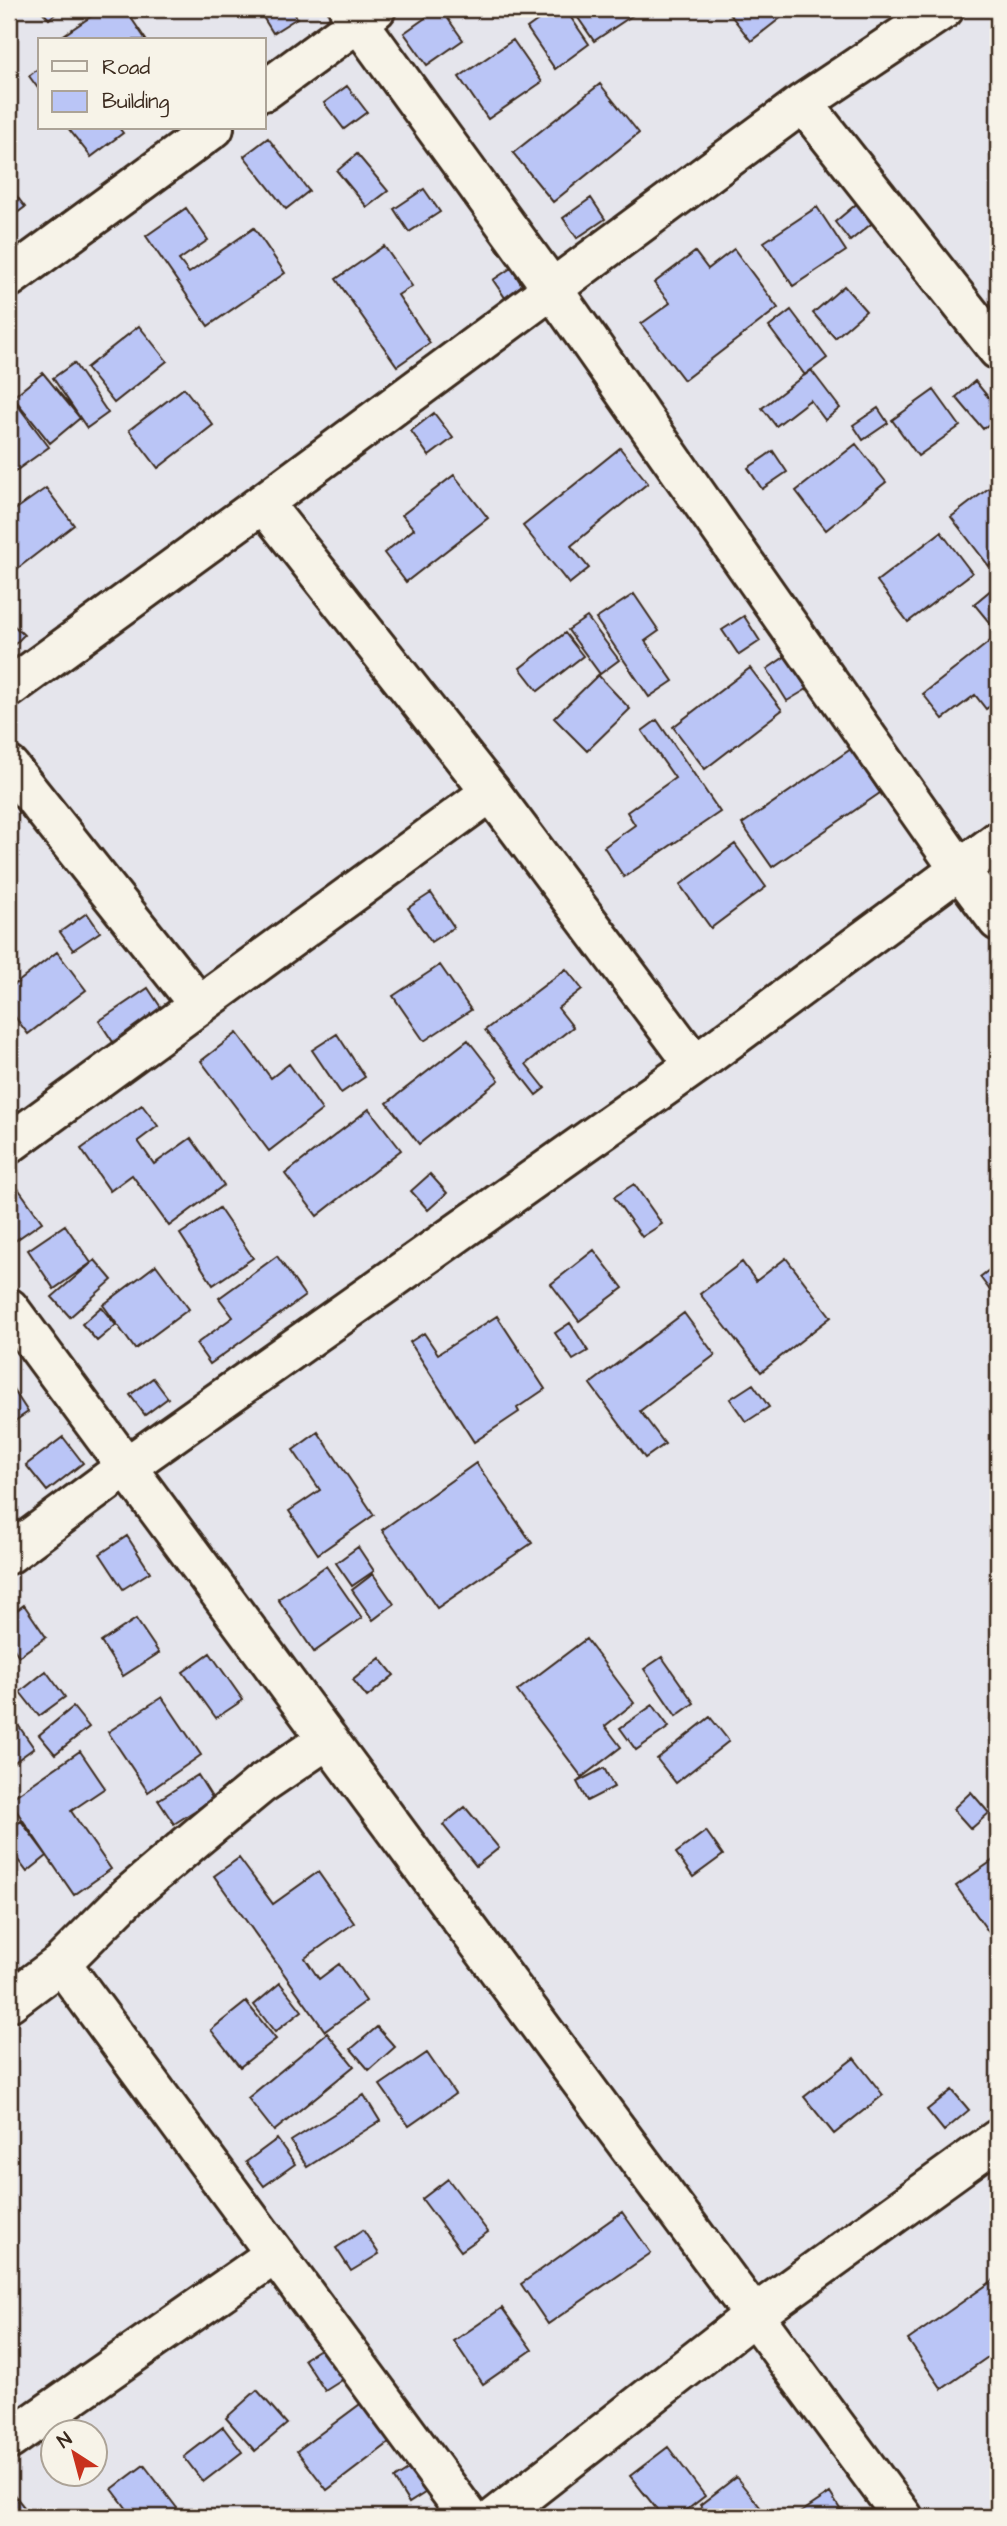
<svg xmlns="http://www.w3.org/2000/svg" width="1007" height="2526" font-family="'Architects Daughter',sans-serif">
<rect width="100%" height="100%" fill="#e5e5ec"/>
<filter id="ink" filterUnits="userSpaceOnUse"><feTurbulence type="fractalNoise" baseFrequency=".0143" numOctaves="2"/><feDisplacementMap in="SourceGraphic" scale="14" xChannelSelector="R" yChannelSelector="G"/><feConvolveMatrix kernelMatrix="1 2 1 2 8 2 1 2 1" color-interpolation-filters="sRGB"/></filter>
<g filter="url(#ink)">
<path fill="#bac5f6" stroke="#3b2a1e" stroke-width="2" d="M40 9H61L49 19Z
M102 9H125L146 40H59L58 39Z
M258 9H292L297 18 273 33Z
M438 9H441L463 40 427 65 404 33Z
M541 9H565L589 44 555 69 527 28 545 15Z
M572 9H642L594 41Z
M726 9H792L751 41Z
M513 40 542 82 488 119 459 77Z
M40 67V91L29 76Z
M600 84 639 133 553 202 513 153Z
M347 86 367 112 344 129 324 103Z
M68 128H119L123 133 91 157Z
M9 134 18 146 9 152Z
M268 138 309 191 286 209 244 156Z
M357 154 388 191 367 207 337 171Z
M9 186 25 207 9 219Z
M424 189 440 212 409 232 394 209Z
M591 198 605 219 577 238 563 218Z
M860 201 876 220 850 241 835 222Z
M817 207 846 251 793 286 764 242Z
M186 208 208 240 179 260 189 273 254 228 285 273 208 326 146 236Z
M384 246 412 286 398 295 430 343 397 366 336 279Z
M734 249 778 308 684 380 641 324 670 303 654 283 695 252 708 269Z
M511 268 527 293 510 305 493 280Z
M844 286 866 311 835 338 813 313Z
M791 310 827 358 805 375 769 327Z
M139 326 167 361 114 403 86 368Z
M74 363 108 413 87 428 53 378Z
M811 370 840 408 825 420 810 400 776 426 762 408Z
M43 373 80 418 50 443 13 397Z
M975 381 998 409V416L983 429 956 397Z
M184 388 213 425 158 468 129 430Z
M934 390 960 426 918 456 892 420Z
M9 394 49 447 10 475 9 473Z
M878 408 888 423 863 440 853 425Z
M434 413 453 438 429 456 411 431Z
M856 444 886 482 826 530 796 491Z
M620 448 648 483 571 546 589 568 569 584 523 526Z
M773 451 787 472 762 489 748 468Z
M454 475 488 518 406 582 384 553 414 529 402 515Z
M998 481V559L989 566 951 517Z
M46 488 74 525 9 575V514Z
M941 532 972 573 908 622 877 581Z
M998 584V623L993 627 974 604Z
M634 594 659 631 645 641 673 681 649 697 596 619Z
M744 616 760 641 739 655 722 630Z
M587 617 619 660 600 674 568 630Z
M9 621 24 635 9 650Z
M565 633 583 656 538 691 520 668Z
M998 635V700L986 709 975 695 943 719 923 694Z
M786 656 807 689 787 701 767 669Z
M750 668 782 710 705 769 673 727Z
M598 675 630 709 587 751 554 718Z
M657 720 720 812 624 877 604 847 635 825 627 812 675 778 642 731Z
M851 749 880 793 772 867 742 824Z
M735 844 766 887 711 928 680 885Z
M431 893 454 927 431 942 408 908Z
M87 913 100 932 73 950 60 932Z
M57 952 86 990 28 1034 9 1009V989Z
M440 965 471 1010 424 1041 393 996Z
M566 969 582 989 558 1008 573 1027 526 1064 545 1088 536 1095 485 1030Z
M148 988 164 1012 115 1045 99 1021Z
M237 1033 271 1078 289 1064 322 1110 269 1151 201 1061Z
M337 1034 365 1077 341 1093 312 1050Z
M468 1040 499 1080 419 1144 387 1103Z
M142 1105 158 1126 138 1141 154 1164 191 1138 224 1185 169 1226 132 1175 110 1191 81 1149Z
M369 1109 401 1150 317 1216 285 1174Z
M430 1174 447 1193 428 1210 411 1191Z
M10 1177 42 1222 9 1245V1178Z
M634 1184 662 1224 642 1237 614 1197Z
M219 1208 253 1258 213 1285 180 1234Z
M65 1225 91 1263 54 1289 28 1250Z
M594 1250 623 1288 579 1321 551 1284Z
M277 1256 305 1296 210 1364 196 1344 233 1317 219 1298Z
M786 1258 831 1317 761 1372 700 1294 742 1262 756 1281Z
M95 1260 112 1280 70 1317 52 1297Z
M998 1263V1301L980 1277Z
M156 1265 189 1309 135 1349 103 1305Z
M101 1307 116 1325 97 1341 82 1324Z
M684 1313 715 1355 640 1411 665 1444 645 1458 590 1384Z
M497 1316 545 1389 517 1408 519 1412 474 1442 410 1342 424 1333 438 1354Z
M570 1323 588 1351 573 1360 555 1333Z
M153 1378 168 1398 145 1415 130 1395Z
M9 1383 28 1412 9 1425Z
M753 1384 769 1407 746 1422 730 1399Z
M318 1432 374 1515 318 1554 289 1511 320 1490 293 1450Z
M63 1437 83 1463 47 1491 26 1465Z
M476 1463 532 1543 437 1608 382 1530Z
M127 1536 150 1572 123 1589 100 1554Z
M358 1547 374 1571 352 1586 336 1563Z
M326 1566 362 1618 314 1652 278 1599Z
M373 1574 394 1604 373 1620 352 1590Z
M24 1605 46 1637 19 1656 9 1642V1616Z
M136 1619 159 1653 123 1676 101 1642Z
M586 1639 634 1703 605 1726 621 1747 582 1777 517 1691Z
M210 1653 243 1700 216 1718 183 1672Z
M662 1657 694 1703 676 1716 644 1669Z
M380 1658 394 1675 367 1697 353 1680Z
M46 1671 65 1697 39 1716 20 1692Z
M162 1697 201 1755 148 1792 108 1732Z
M653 1705 669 1727 636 1750 620 1728Z
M73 1707 89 1727 55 1754 39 1735Z
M9 1712 34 1748 9 1766Z
M710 1717 729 1741 676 1783 657 1759Z
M80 1751 105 1788 71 1811 111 1869 74 1895 9 1800Z
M604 1768 614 1787 587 1801 577 1782Z
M198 1775 213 1799 174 1824 158 1800Z
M971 1792 989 1813 971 1829 953 1809Z
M465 1807 499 1848 476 1866 443 1825Z
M21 1821 47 1856 27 1872 9 1848V1830Z
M706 1831 723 1855 693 1877 676 1853Z
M998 1857V1928L990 1934 956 1886Z
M239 1858 273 1904 318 1872 354 1923 305 1958 319 1979 339 1964 366 2001 325 2031 214 1876Z
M280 1983 302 2011 275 2032 254 2005Z
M246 2002 276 2039 240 2067 211 2030Z
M377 2027 395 2047 369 2070 351 2049Z
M327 2033 354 2066 274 2131 248 2098Z
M427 2053 455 2094 409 2126 380 2085Z
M854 2058 883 2095 834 2134 804 2097Z
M952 2090 969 2110 944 2131 927 2110Z
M364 2095 380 2121 307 2167 291 2141Z
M277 2139 295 2164 264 2186 246 2162Z
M448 2179 488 2232 461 2251 422 2199Z
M622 2212 651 2253 548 2324 521 2284Z
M363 2230 379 2254 351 2271 336 2248Z
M998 2277V2350L942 2389 908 2340Z
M502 2308 532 2350 483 2384 454 2341Z
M326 2345 347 2377 325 2391 304 2359Z
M257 2390 287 2424 255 2451 226 2418Z
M367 2399 397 2437 327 2490 297 2451Z
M223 2427 242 2452 203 2482 184 2457Z
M668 2447 705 2496 678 2517H663L630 2476Z
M144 2465 183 2516 180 2517H133L112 2489Z
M416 2465 431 2489 409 2503 394 2479Z
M736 2477 768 2517H710L700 2505Z
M11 2491 32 2517H9V2493Z
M830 2493 845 2517H794Z"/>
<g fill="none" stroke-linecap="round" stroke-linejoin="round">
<defs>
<path id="minor" d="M349 9 551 287 960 870 998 921
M264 91 376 9
M803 103 998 350
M9 278 214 128
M263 503 491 792 695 1065
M9 688 263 503 803 103 944 9
M9 766 199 1005
M9 1144 491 792
M9 1308 903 2517
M9 1554 126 1467 695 1065 998 841
M61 1963 469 2517
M9 2002 61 1963 128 1896 196 1838 260 1785 328 1739
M9 2440 274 2255
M496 2517 754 2315 998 2139"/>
</defs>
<use href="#minor" stroke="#3b2a1e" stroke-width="44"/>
<use href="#minor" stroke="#f7f3e8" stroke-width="38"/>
</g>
</g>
<rect width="1007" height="2526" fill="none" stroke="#f7f3e8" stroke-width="35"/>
<rect x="18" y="18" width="972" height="2491" fill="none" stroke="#3b2a1e" stroke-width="2.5" filter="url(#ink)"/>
<rect x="38" y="38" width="228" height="91" fill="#f7f3e8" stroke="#aca397" stroke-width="2"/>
<rect x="52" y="61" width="35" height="10" fill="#f7f3e8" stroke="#aca397" stroke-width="2"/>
<text x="102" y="74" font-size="21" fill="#3b2a1e">Road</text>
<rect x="52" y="91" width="35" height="21" fill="#bac5f6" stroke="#aca397" stroke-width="2"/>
<text x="102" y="108" font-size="21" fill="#3b2a1e">Building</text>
<g transform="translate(74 2453) rotate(324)"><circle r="33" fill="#f7f3e8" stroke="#aca397" stroke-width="2"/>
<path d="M0-5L12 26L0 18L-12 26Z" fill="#c8321e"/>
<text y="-10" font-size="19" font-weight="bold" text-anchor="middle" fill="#3b2a1e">N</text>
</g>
</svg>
